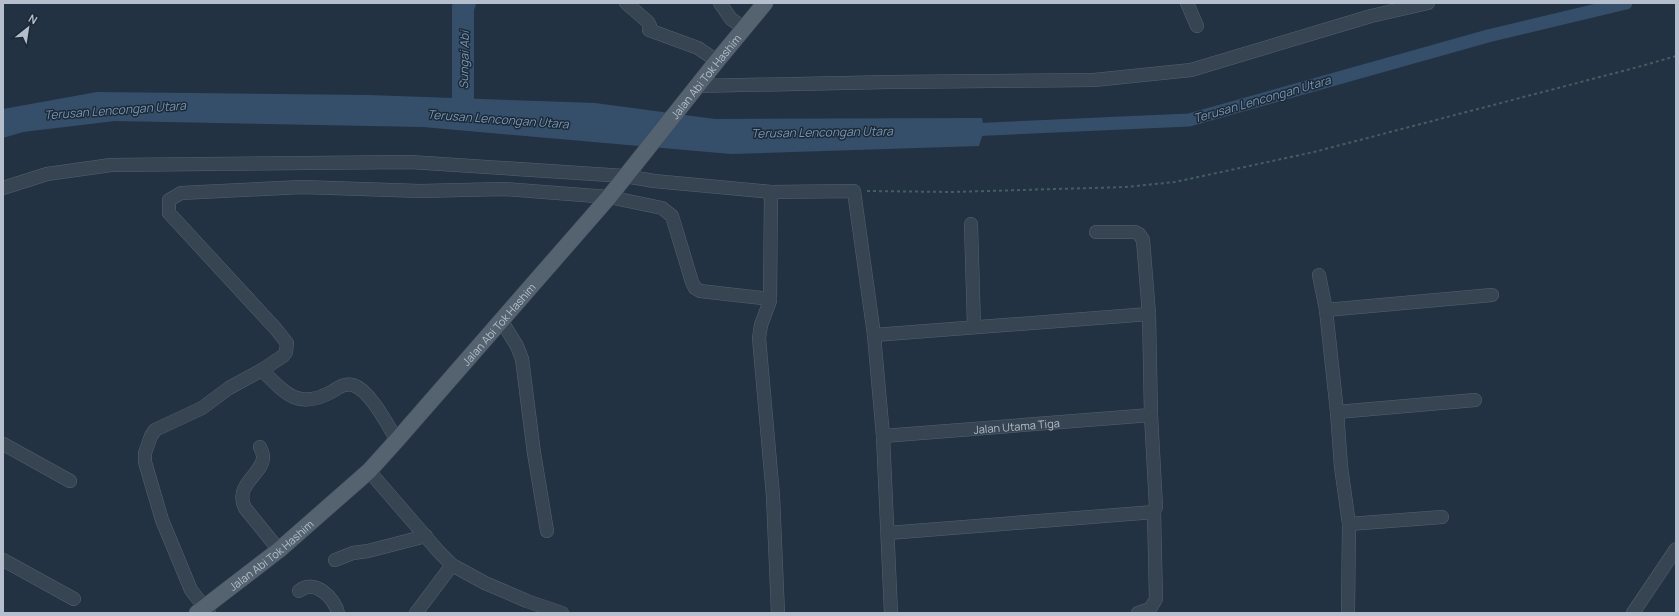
<svg xmlns="http://www.w3.org/2000/svg" width="1679" height="616" font-family="Manrope,sans-serif">
<rect width="100%" height="100%" fill="#233242"/>
<path fill="#354f6a" d="M97 92 368 95 595 103 715 119 982 118 984 130 979 146 731 154 423 127 115 121 23 132 3 138V109Z"/>
<g fill="none" stroke-linecap="round" stroke-linejoin="round">
<path stroke="#354f6a" stroke-width="13" d="M968 130 1189 120 1488 36 1626 3"/>
<path stroke="#354f6a" stroke-width="22" d="M459 116 463 98V7L465 3"/>
<defs>
<g id="minor">
<path d="M626 3 648 22 650 26 649 30 698 48 717 61"/>
<path d="M720 3 731 19 744 28"/>
<path d="M1187 3 1197 26"/>
<path d="M697 86 889 82 1094 80 1191 70 1371 16 1428 3"/>
<path d="M3 188 47 174 111 165 410 162 625 176 654 181 771 192 854 191 874 335 883 436 891 613"/>
<path d="M771 192 770 301 761 325 759 338 773 496 778 613"/>
<path d="M971 224 974 327"/>
<path d="M1319 275 1326 310 1337 412 1341 467 1349 524 1348 613"/>
<path d="M1326 310 1492 295"/>
<path d="M501 320 517 346 522 359 534 453 547 531"/>
<path d="M874 335 1149 314"/>
<path d="M262 370C285 393 298 411 333 391 339 387 345 383 353 385 370 390 388 426 397 440"/>
<path d="M1337 412 1475 400"/>
<path id="s1" d="M883 436 1151 415"/>
<path d="M3 444 70 481"/>
<path d="M260 447C261 450 263 453 263 456 265 473 233 484 245 508L279 550"/>
<path d="M369 471 439 552 452 565 485 583 527 601 562 613"/>
<path d="M1349 524 1442 517"/>
<path d="M888 533 1154 512 1156 507 1151 415 1149 314 1143 240 1139 234 1135 232H1096"/>
<path d="M3 560 74 599"/>
<path d="M335 560 353 553 368 551 426 536"/>
<path d="M299 591C314 578 335 598 338 613"/>
<path d="M209 613 191 590 162 520 145 462V453L151 436 155 430 202 408 229 388 262 370 283 356 286 352 287 343 275 328 169 213V200L181 193 302 187 420 191 504 189 609 197 662 208 672 216 692 282 695 288 700 291 770 299"/>
<path d="M416 613 452 565"/>
<path d="M1138 613 1150 609 1156 599 1154 512"/>
<path d="M1633 613 1676 549"/>
</g>
<g id="major">
<path id="s2" d="M197 613 279 550 369 471 397 440 609 197 717 61 765 3"/>
</g>
</defs>
<use href="#minor" stroke="#55616f" stroke-width="14"/>
<use href="#major" stroke="#414d5a" stroke-width="17"/>
<path stroke="#435e60" stroke-width="2" stroke-dasharray="3 3" stroke-linecap="butt" d="M867 191 952 192 1126 187 1175 182 1314 152 1638 67 1676 56"/>
<use href="#minor" stroke="#374451" stroke-width="13"/>
<use href="#major" stroke="#556371" stroke-width="16"/>
</g>
<g text-anchor="middle" dominant-baseline="central" stroke-width="3" stroke-linejoin="round" paint-order="stroke">
<g font-size="11" fill="#b4becc" stroke="#1c2937">
<text stroke="none"><textPath href="#s2" startOffset="742">Jalan Abi Tok Hashim</textPath></text>
<text stroke="none"><textPath href="#s2" startOffset="419">Jalan Abi Tok Hashim</textPath></text>
<text stroke="none"><textPath href="#s1" startOffset="134">Jalan Utama Tiga</textPath></text>
<text stroke="none"><textPath href="#s2" startOffset="94">Jalan Abi Tok Hashim</textPath></text>
</g>
<g font-size="12" font-style="italic" fill="#7997b6" stroke="#1c2937">
<text transform="translate(464 60) rotate(-89)">Sungai Abi</text>
<text transform="translate(1262 99) rotate(-16)">Terusan Lencongan Utara</text>
<text transform="translate(115 110) rotate(-4)">Terusan Lencongan Utara</text>
<text transform="translate(498 119) rotate(4)">Terusan Lencongan Utara</text>
<text transform="translate(822 132) rotate(-1)">Terusan Lencongan Utara</text>
</g>
</g>
<rect width="1679" height="616" fill="none" stroke="#b4becc" stroke-width="8"/>
<g transform="translate(28 28) rotate(30)" stroke="#1c2937" stroke-width="3" paint-order="stroke">
<path d="M0-3L7 15L0 10L-7 15Z" fill="#b4becc"/>
<text y="-6" font-size="11" font-weight="bold" text-anchor="middle" fill="#b4becc">N</text>
</g>
</svg>
